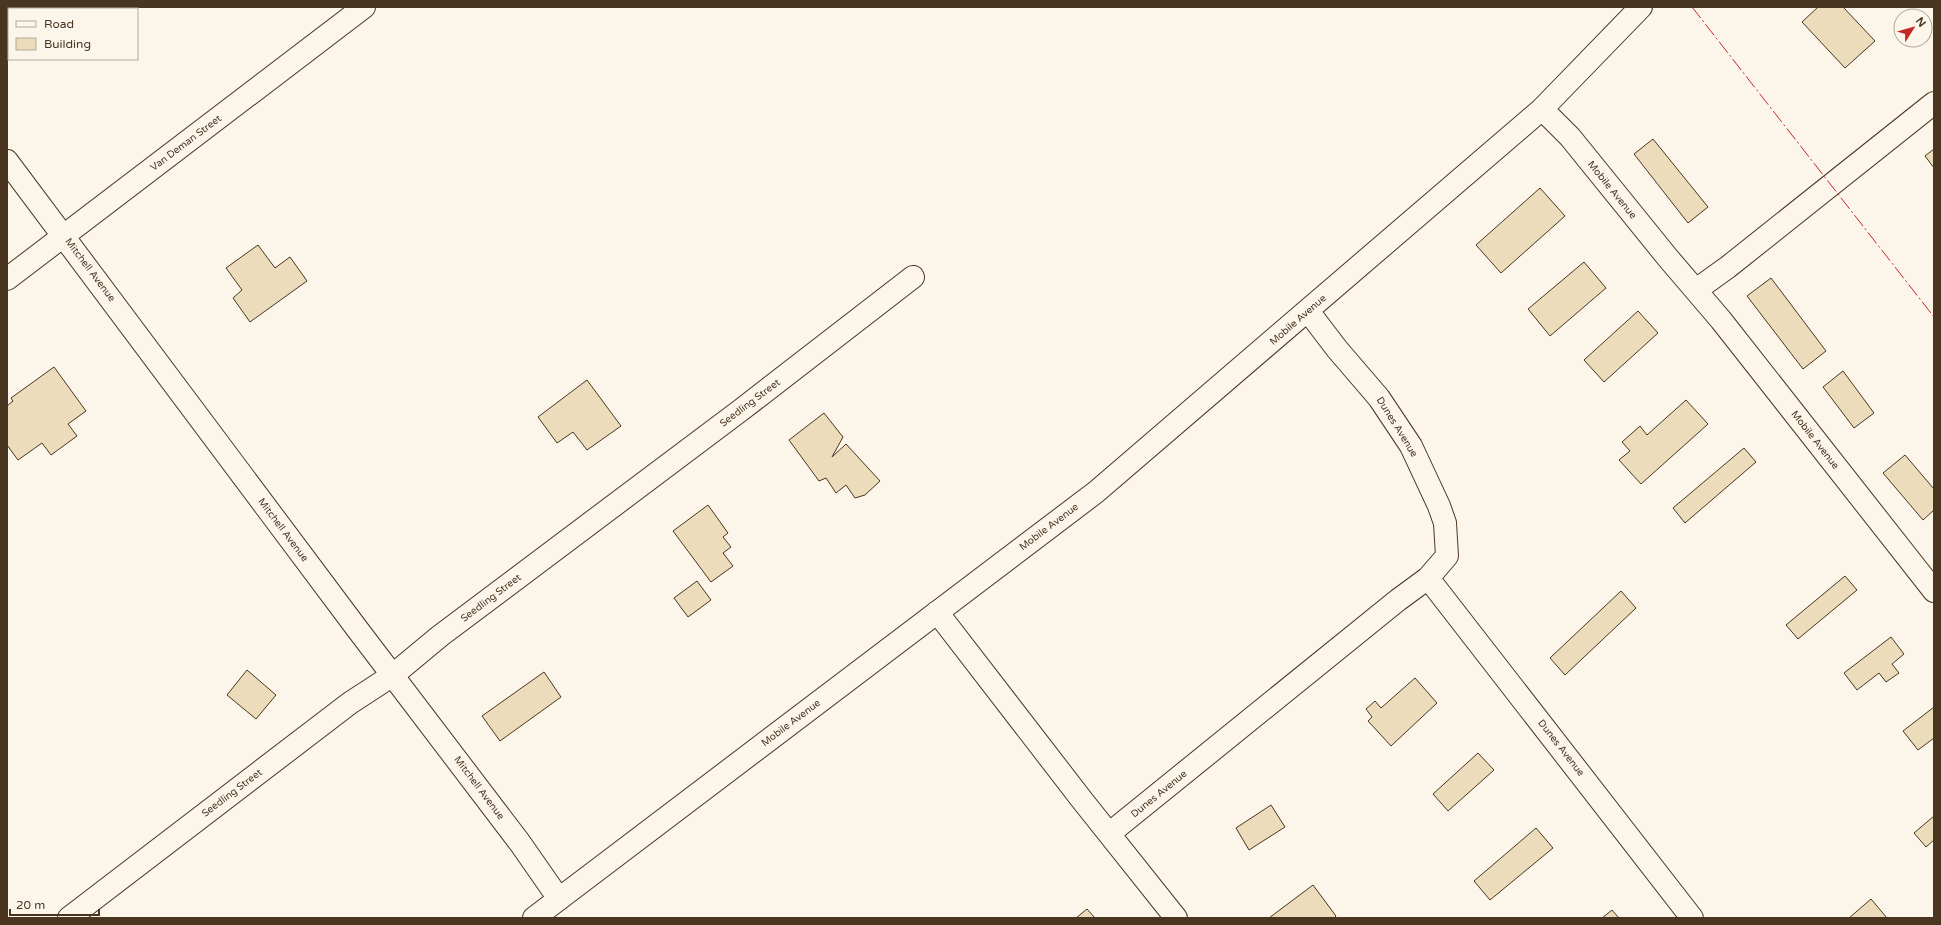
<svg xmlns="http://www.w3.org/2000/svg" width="1941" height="925" font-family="'Varela Round',sans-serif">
<rect width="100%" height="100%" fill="#fbf6e9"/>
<path fill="#ecdcbc" stroke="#4a3520" d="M1818 7H1843L1875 41 1845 68 1802 22Z
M7 13 9 16V22L7 24Z
M1653 139 1708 207 1688 223 1634 154Z
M1934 149V168L1925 156Z
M1540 188 1565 216 1501 273 1476 245Z
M258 245 275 268 290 257 307 281 250 322 233 298 242 290 226 268Z
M1584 262 1606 288 1550 336 1528 309Z
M1771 278 1826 351 1803 369 1747 296Z
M1638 311 1658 333 1604 382 1584 360Z
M54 367 86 411 68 424 77 436 51 455 42 443 18 460 7 445V406L13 401 11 398Z
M1843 371 1874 413 1854 428 1823 387Z
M587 380 621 426 587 450 573 432 557 443 538 417Z
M1686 400 1708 424 1641 484 1619 460 1630 451 1622 442 1640 426 1647 435Z
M824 413 843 437 832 457 846 444 880 481 865 495 855 498 846 485 836 493 826 478 819 481 789 440Z
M1744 448 1756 462 1685 523 1673 508Z
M1905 455 1934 489V510L1923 520 1883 473Z
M708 505 728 533 723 537 731 547 723 553 733 566 711 582 673 531Z
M1845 576 1857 590 1798 639 1786 625Z
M697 581 711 600 688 617 674 598Z
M1621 591 1636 608 1565 675 1550 658Z
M1891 637 1904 654 1892 664 1899 673 1886 682 1879 673 1857 690 1844 673Z
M247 670 276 695 256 719 227 695Z
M544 672 561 697 500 741 482 716Z
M1415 678 1437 703 1391 746 1368 721 1372 717 1366 709 1375 701 1381 708Z
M1934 707V738L1918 750 1903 731Z
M1478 753 1494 770 1448 811 1433 794Z
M1271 805 1285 827 1249 850 1236 828Z
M1934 816V840L1926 847 1914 833Z
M1536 828 1553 848 1490 900 1474 881Z
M1313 885 1336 916 1334 918H1269Z
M1871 899 1887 918H1849Z
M1087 909 1095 918H1076Z
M1612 910 1619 918H1602Z"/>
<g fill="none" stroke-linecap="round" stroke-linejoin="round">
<defs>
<path id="street" d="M1542 109 1570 137 1668 258 1721 320 1934 591
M7 279 364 7
M1696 290 1728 267 1934 103
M1428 578 1692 918
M937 612 1082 800 1176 918
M1110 833 1398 600 1428 578 1447 556 1445 523 1439 506 1411 446 1379 398 1337 349 1308 311
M559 899 1096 492 1542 109 1641 7
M69 918 350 703 393 675 440 636 741 410 913 277"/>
<path id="secondary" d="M7 161 358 630 520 843 559 899 534 918"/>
</defs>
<use href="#street" stroke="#4a3520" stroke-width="24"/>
<use href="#secondary" stroke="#4a3520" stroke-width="24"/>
<use href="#street" stroke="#fbf6e9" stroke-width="22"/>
<use href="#secondary" stroke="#fbf6e9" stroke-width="22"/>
<path stroke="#c62828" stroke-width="1" stroke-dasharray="14 3 2 3" stroke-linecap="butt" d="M1692 7 1934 317"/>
</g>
<g text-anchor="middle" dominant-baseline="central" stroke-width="3" stroke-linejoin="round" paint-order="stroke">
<g font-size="10" fill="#4a3520" stroke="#fbf6e9">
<text transform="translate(186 143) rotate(-37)">Van Deman Street</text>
<text transform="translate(1612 190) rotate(51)">Mobile Avenue</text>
<text transform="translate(90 270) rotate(53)">Mitchell Avenue</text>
<text transform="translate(1298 320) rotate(-41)">Mobile Avenue</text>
<text transform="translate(750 403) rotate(-37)">Seedling Street</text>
<text transform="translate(1397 427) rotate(58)">Dunes Avenue</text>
<text transform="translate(1815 440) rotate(52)">Mobile Avenue</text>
<text transform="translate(1049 527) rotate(-37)">Mobile Avenue</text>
<text transform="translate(283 530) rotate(53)">Mitchell Avenue</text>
<text transform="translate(491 598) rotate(-37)">Seedling Street</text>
<text transform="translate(791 723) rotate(-37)">Mobile Avenue</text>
<text transform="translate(1561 748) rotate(52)">Dunes Avenue</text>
<text transform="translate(479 788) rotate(53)">Mitchell Avenue</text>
<text transform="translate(232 793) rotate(-37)">Seedling Street</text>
<text transform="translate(1159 794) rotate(-39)">Dunes Avenue</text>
</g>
</g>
<rect width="1941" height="925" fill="none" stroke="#4a3520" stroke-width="16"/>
<rect x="8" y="8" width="130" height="52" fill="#fbf6e9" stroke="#b4a999"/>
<rect x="16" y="21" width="20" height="6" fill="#fbf6e9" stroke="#b4a999"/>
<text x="44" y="28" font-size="12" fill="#4a3520">Road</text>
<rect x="16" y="38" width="20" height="12" fill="#ecdcbc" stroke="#b4a999"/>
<text x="44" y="48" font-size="12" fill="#4a3520">Building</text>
<g transform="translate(1913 28) rotate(53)"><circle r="19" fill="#fbf6e9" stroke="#b4a999"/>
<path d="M0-3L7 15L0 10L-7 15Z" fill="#c62828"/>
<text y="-6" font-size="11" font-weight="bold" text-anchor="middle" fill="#4a3520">N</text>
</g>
<path d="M10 909v6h89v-6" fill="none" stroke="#4a3520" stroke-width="2"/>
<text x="16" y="909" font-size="12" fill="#4a3520" stroke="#fbf6e9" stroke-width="3" paint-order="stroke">20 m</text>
</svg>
